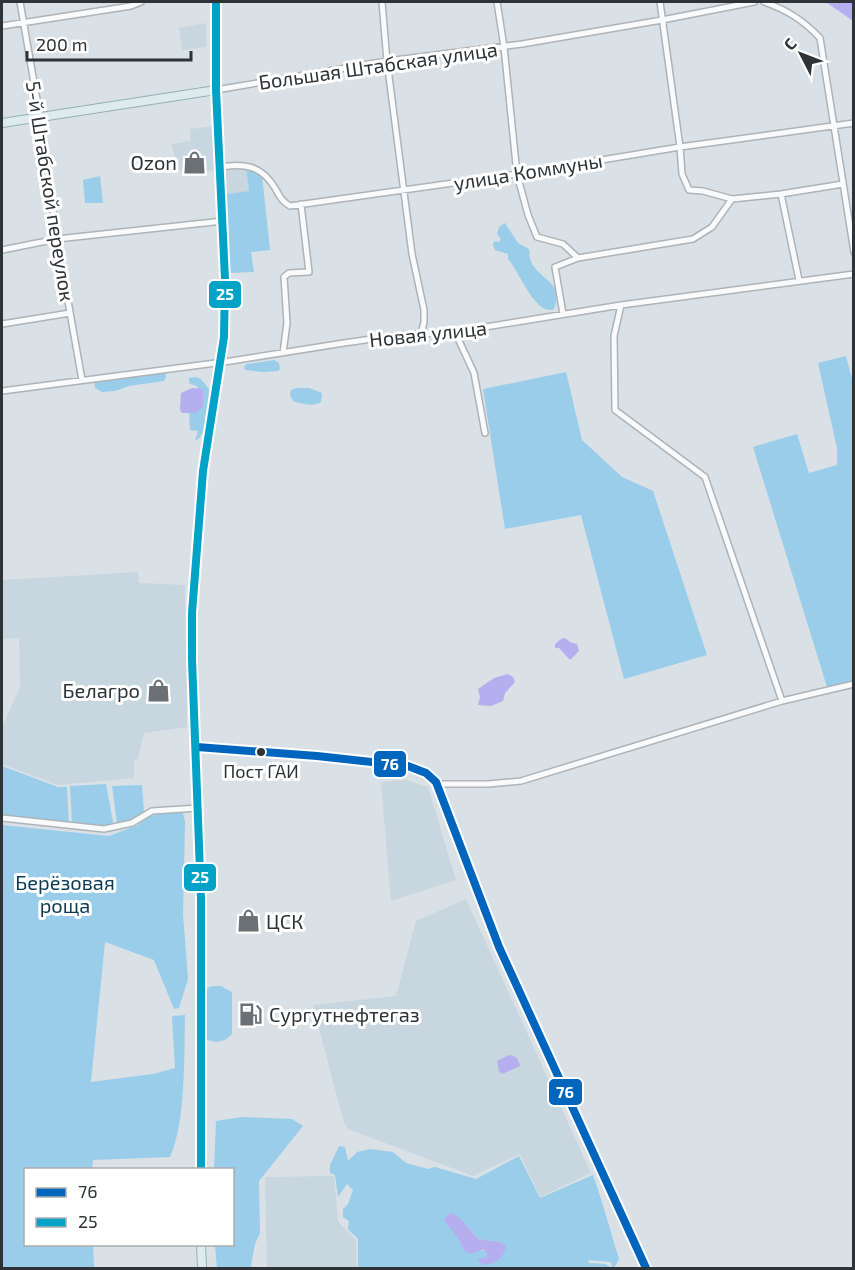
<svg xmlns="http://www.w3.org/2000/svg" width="855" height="1270" font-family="'Exo 2',sans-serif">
<rect width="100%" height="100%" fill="#d9e1e6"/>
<path fill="#c7d6df" d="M206 23V47L182 50 179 28Z
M214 126 218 171 177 170 172 144 191 141 190 129Z
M246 168 249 191 226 194 223 171Z
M138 572 139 583 185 585 187 727 144 733 138 759 134 761V778L58 785 2 764V727L20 687 19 638 2 639V580Z
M406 780 428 787 456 880 391 901 381 782Z
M466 899 591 1173 540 1197 520 1154 473 1176 348 1129 343 1120 313 1005 396 996 416 921Z
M334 1176 338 1222 356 1240 357 1268H267L265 1177Z"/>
<path fill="#99cdea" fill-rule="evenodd" d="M246 167 252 168 262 175 270 250 251 252 254 272 229 273 226 194 249 191Z
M100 176 103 203H85L83 180Z
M505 223 518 243 529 249C530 252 529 255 530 259 538 281 565 280 554 309 536 317 519 271 508 259V254L495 250 493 245 494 241 499 242 501 239 497 234 499 227Z
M846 356 854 387 853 682 827 687 753 447 797 434 809 473 837 465V448L818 363Z
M274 360 279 363 280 369 278 371 263 372 245 370 244 366 247 364Z
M165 372 166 377 164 381 129 386 115 391 102 392 95 388 94 381Z
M566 372 582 440 622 477 653 491 707 655 624 679 581 515 505 529 483 389Z
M195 377 201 379 209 389C208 405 210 433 195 441L198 431 190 430 189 411 198 387 189 383V378Z
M296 388H309L322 393 321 402C313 407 301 404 293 401L290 395 291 390Z
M2 766 58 787H67L69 824 2 817Z
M106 784 114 827 103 828 72 824 70 786Z
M142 785 144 812 133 819 117 823 112 786Z
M165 812 183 813 185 822 183 914 188 979 179 1008 174 1009 154 960 105 942 91 1082 153 1074 175 1068 172 1016 185 1015C184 1054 186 1123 170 1157L93 1160 92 1169 26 1170V1244L93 1245 94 1268H2V825L109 836 138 825 148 817Z
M212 986H221L232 992V1034C226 1042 214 1044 206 1039L205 989Z
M242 1117 292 1119 303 1126 259 1181 260 1233 255 1244 251 1266 253 1268H217L215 1245 232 1244V1170L214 1169 216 1121Z
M339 1146 345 1147 348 1161 357 1152 370 1149 393 1152 406 1163 428 1169 435 1167 476 1179 519 1156 540 1198 593 1175C603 1203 610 1230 619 1259L614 1268H612L611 1262 588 1260 589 1263 606 1264 610 1267 609 1268H358V1239L348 1229 349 1221 343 1217V1209L348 1204 353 1190 347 1184 338 1197 335 1175 330 1173V1165ZM465 1223 478 1239 500 1242 484 1265 487 1257 486 1251 463 1250 460 1241Z"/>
<path fill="#b5aff0" d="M826 2H853V21L850 19Z
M192 388 203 389V406L196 413H182L180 410 181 393Z
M565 638 570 642 577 644 579 651 570 660 559 648H555V644L561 639Z
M508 674 513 677 515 682 505 693 503 701 491 706 478 705 480 697 478 689 494 678Z
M509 1055C516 1056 519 1059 520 1066L502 1074 499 1071 497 1061Z
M453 1213 465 1223 478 1239 500 1242 506 1246C505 1257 495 1264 484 1265L477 1260 487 1257 486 1251 482 1250 469 1254 463 1250 460 1241 444 1220 447 1215Z"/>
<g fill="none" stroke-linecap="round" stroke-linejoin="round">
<defs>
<path id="street" d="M20 2 40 117 57 239 82 380
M382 2 387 61 412 254 424 310V322L421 334
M497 2 504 47 517 174 528 215 537 237 563 244 578 258 693 239 712 227 732 199
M660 2 680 147 682 174 689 190 703 191 732 199 781 194 843 184
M764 2C787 10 803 20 820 38L854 252
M2 26 131 6 141 2
M216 90 387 61 522 44 662 20 754 2
M220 167C244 163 261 165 275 188 279 195 282 202 290 206L517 174 680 147 854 123
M781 194 799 280
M2 250 57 239 223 221
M621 305 614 336 615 410 705 477 782 701
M563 314 555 267 578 258
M2 324 70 313
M455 332 474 373 485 433
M283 353 287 323 284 277 289 273 309 272 301 204
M2 391 231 361 344 343 400 335 455 332 621 305 854 274
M438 784H488L521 781 782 701 854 684
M2 818 104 829 132 823 152 811 198 808"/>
<path id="secondary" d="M197 747 317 756 408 766 426 773 436 782 499 947 646 1268"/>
<path id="primary" d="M2 123 216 90
M201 1170V899L192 659V613L203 471 224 337 225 279 216 90V2
M201 1244 202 1268"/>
</defs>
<use href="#street" stroke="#aeb3b7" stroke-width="8"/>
<use href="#secondary" stroke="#aeb3b7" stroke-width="9"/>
<use href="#primary" stroke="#95afb4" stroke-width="10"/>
<use href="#street" stroke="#f9fafb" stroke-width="5"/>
<use href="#secondary" stroke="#ecf3f4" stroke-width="7"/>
<use href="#primary" stroke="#ddebed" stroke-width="8"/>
<defs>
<path id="bus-1" d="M197 747 317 756 408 766 426 773 436 782 499 947 646 1268"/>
<path id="bus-2" d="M201 1170V899L192 659V613L203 471 224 337 225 279 216 90V2"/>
</defs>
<use href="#bus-1" stroke="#fff" stroke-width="12"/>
<use href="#bus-2" stroke="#fff" stroke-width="12"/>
<use href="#bus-1" stroke="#0065bd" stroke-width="8"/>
<use href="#bus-2" stroke="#02a3c6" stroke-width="8"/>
</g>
<defs>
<symbol id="shop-bare" viewBox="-9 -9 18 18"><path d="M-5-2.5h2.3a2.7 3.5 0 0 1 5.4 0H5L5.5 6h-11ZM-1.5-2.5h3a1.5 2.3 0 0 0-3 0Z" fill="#6a7074" stroke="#fff" stroke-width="2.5" paint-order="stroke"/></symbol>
<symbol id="fuel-bare" viewBox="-9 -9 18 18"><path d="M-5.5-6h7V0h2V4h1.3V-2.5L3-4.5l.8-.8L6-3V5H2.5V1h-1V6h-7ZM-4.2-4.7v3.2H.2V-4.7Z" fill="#6a7074" stroke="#fff" stroke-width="2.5" paint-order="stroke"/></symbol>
</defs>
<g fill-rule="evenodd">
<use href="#shop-bare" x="178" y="146" width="33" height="33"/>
<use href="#shop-bare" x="142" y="674" width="33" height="33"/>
<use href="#shop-bare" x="232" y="904" width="33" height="33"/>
<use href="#fuel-bare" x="234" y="998" width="33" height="33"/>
</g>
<circle fill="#2e3337" stroke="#fff" stroke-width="2" cx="261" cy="752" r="5"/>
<g text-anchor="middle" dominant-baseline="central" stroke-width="6" stroke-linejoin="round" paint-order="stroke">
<g font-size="18" fill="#2e3337" stroke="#fff">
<text x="261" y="771">Пост ГАИ</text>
</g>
<g font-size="20" fill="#2e3337" stroke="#fff">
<text transform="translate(378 65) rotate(-8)">Большая Штабская улица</text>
<text transform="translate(528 171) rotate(-9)">улица Коммуны</text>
<text transform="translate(51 191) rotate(81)">5-й Штабской переулок</text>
<text transform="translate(428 333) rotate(-6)">Новая улица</text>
</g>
<g font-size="20" fill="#2e3337" stroke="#fff" text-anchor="end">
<text x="177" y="162">Ozon</text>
<text x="140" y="690">Белагро</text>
<text x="266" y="921" text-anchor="start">ЦСК</text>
<text x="269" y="1014" text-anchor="start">Сургутнефтегаз</text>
</g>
<g font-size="20" fill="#0b3b52" stroke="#fff">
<text x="65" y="882">Берёзовая<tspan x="65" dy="23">роща</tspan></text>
</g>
</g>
<g stroke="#fff" stroke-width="2">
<rect x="208" y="280" width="34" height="29" rx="6" fill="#02a3c6"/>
<rect x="373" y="750" width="34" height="28" rx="6" fill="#0065bd"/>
<rect x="183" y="863" width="34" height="29" rx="6" fill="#02a3c6"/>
<rect x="548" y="1078" width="35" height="28" rx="6" fill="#0065bd"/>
</g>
<g font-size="16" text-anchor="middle" font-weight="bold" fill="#fff">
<text x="225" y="300">25</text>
<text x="390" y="770">76</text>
<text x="200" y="883">25</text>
<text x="565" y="1098">76</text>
</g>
<rect width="855" height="1270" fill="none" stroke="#2e3337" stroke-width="6"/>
<rect x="24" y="1168" width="210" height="78" fill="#ffffff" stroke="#abadaf" stroke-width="1.5"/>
<rect x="36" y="1188" width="30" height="9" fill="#0065bd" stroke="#abadaf" stroke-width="1.5"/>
<text x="78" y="1198" font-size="18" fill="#2e3337">76</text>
<rect x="36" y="1218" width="30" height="9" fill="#02a3c6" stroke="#abadaf" stroke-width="1.5"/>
<text x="78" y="1228" font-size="18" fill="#2e3337">25</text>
<g transform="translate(801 54) rotate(312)" stroke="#ffffff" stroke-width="4.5" paint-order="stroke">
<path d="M0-4.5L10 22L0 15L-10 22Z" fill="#2e3337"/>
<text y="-9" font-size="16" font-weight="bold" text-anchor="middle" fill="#2e3337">С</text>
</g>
<path d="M27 51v9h164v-9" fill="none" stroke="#2e3337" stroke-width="3"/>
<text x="36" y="51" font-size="18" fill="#2e3337" stroke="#ffffff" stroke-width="4.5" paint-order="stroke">200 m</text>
</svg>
